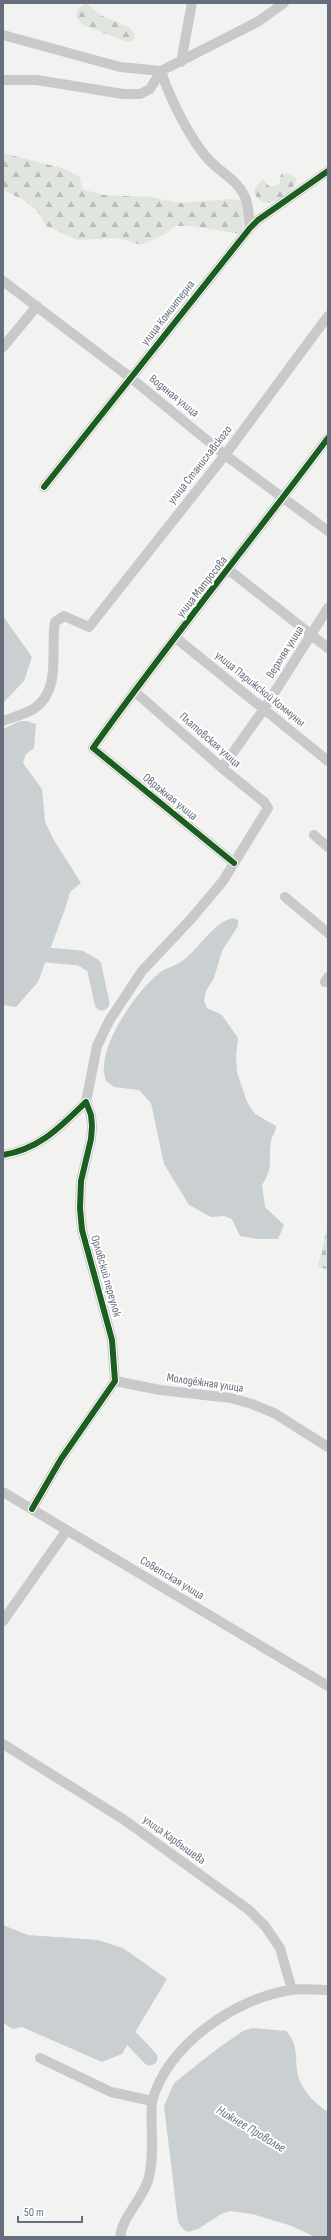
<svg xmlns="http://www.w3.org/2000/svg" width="331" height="2240" font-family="'Sofia Sans Condensed',sans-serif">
<defs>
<pattern id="forest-firs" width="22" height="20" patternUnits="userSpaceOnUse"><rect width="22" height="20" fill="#e1e5e0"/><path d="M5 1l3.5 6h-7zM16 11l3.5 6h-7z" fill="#babebb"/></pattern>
<pattern id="cemetery-stones" width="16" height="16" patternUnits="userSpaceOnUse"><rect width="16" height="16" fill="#e1e5e0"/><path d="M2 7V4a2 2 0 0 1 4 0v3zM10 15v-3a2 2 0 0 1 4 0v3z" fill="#babebb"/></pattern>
</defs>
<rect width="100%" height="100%" fill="#f2f2f1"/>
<path fill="url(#forest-firs)" d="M86 3 100 15 129 27 135 34 134 40 128 42 83 25 76 17 77 10Z
M3 153 65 169 80 177 82 189 103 195 151 197 179 203 231 199 250 201 241 234 192 226H176L165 234 141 245 118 238 78 240 46 226C36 204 24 200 3 190Z
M289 173 297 179C291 195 280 203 263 203L256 197 254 189 263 179 270 187 279 185 281 174Z"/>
<path fill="url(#cemetery-stones)" d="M328 1225V1270L318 1266Z"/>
<path fill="#cacfd2" d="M3 616 32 657 24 681 3 703Z
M20 721H27L36 724 34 748 26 754 23 763 42 789 45 821 52 837 81 883 70 892 65 909 38 982 16 1007 3 1005V729Z
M233 918 238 920V926L222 951 214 978 206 991 204 1001 207 1008 222 1015 238 1038 236 1056 237 1072 247 1102 255 1114 276 1126C276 1133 272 1135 271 1141 268 1161 274 1167 262 1185L265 1207 284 1225 278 1239H258L240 1236 232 1219 224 1216 211 1217 189 1205 164 1164 151 1103 139 1090 114 1087 106 1081C105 1076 103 1071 104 1066 105 1037 137 991 159 973 167 967 177 966 185 959 200 947 214 922 233 918Z
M3 1925 28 1935 98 1940 123 1948 167 1979 122 2054 102 2062 22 2027 13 2029 3 2023Z
M253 2028 286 2031C301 2048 293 2060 299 2079 304 2093 316 2104 328 2112V2237H315L292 2226 252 2214 230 2211 221 2214 198 2229 188 2232 184 2230 178 2222 164 2106 174 2083 217 2049 243 2031Z"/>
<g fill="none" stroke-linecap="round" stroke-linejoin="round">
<path stroke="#cacfd2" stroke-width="15" d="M3 940 35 954 80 958 94 966 102 1003
M113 2029 131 2038 150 2058"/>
<path stroke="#c9c9ca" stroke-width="10" d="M3 35 120 67 161 71 259 21 284 3
M181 62 192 3
M161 71C169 97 191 141 209 160 220 172 237 180 244 195 250 205 248 217 250 228
M3 80H37L123 94H140L150 89 161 71
M3 281 131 378 225 455 328 531
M3 347 37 306
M44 487 250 228 258 220 328 171
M229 570 328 648
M176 638 328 761
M3 721C13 717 26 714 35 708 62 689 50 649 55 622L64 616 89 627 225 455 328 316
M222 768 264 709 328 608
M314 835 328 847
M234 863 93 748C168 643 250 542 328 438
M285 897 328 933
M325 982 328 977
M86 1102 97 1046 109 1021 142 971 191 919 223 881 268 808 264 802 222 768 134 691
M3 1155C40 1149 60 1127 86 1102L91 1115 92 1126 91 1139 81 1181 80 1208 82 1230 112 1340 115 1381 61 1459 32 1509
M115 1381 160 1390 231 1398 252 1404 274 1413 328 1447
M3 1492 328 1686
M3 1621 67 1530
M3 1744 123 1819 249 1910 265 1926 280 1948 292 1990
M40 2058 111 2092 152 2101C150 2126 155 2152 149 2177 144 2199 123 2214 120 2237
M152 2101C168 2045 235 1998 291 1990 303 1988 316 1990 328 1990"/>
<defs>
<path id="cycleway" d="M44 487 250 228 258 220 328 171
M234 863 93 748C168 643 250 542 328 438
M3 1155C40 1149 60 1127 86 1102L91 1115 92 1126 91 1139 81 1181 80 1208 82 1230 112 1340 115 1381 61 1459 32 1509"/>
</defs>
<use href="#cycleway" stroke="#fff" stroke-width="8"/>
<use href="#cycleway" stroke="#1b5e20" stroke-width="6"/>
</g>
<g text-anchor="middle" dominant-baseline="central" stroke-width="4" stroke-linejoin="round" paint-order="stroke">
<g font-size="12" fill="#666e7d" stroke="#fff">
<text transform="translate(168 313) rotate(-52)">улица Коминтерна</text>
<text transform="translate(174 396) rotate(39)">Водяная улица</text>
<text transform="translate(200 465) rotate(-52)">улица Станиславского</text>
<text transform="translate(202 587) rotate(-52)">улица Матросова</text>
<text transform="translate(285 652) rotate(-58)">Верхняя улица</text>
<text transform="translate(260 689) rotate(39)">улица Парижской Коммуны</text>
<text transform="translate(210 740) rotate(41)">Платовская улица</text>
<text transform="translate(170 797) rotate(39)">Овражная улица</text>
<text transform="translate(106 1276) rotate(74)">Орловский переулок</text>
<text transform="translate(205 1383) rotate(8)">Молодёжная улица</text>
<text transform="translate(172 1578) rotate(31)">Советская улица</text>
<text transform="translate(174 1840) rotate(36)">улица Карбышева</text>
</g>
<g font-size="13" font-style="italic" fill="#677581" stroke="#fff">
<text transform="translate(251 2129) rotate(31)">Нижнее Провалье</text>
</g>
</g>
<rect width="331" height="2240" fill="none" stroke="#666e7d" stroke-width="8"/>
<path d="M18 2216v6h64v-6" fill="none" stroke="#666e7d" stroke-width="2"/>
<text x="24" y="2216" font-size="12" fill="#666e7d" stroke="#ffffff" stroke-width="3" paint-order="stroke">50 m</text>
</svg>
